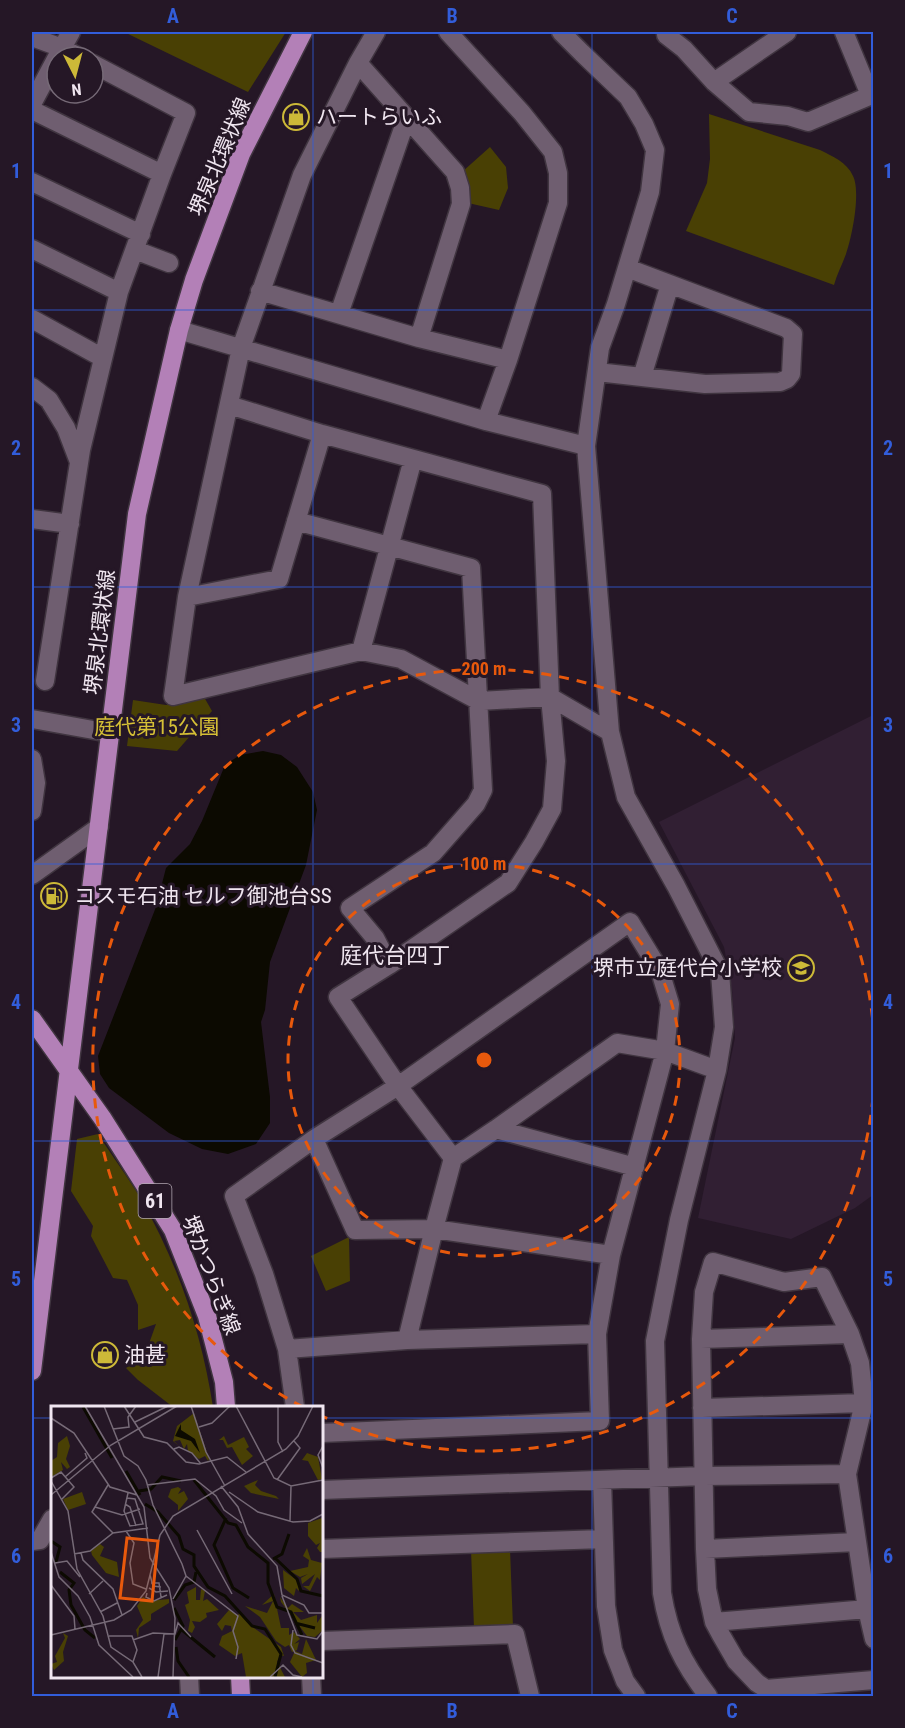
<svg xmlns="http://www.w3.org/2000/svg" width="905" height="1728" font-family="'Roboto Condensed','Noto Sans JP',sans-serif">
<rect width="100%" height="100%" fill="#251726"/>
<path fill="#311f33" d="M873 715V1195L855 1208 791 1239 698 1218 735 1038 732 989 724 947 659 822Z"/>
<path fill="#494004" d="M124 32H286L248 92Z
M709 114 820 150C832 156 847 162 853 176 861 192 852 237 846 254 842 265 837 274 834 285L686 231 707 183 710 159Z
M490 147 506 167 508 188 499 210 468 203 462 172Z
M204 697 212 711 177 751 127 746 133 700 166 705Z
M98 1134C112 1156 128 1177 141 1199 178 1264 202 1334 213 1407H173L138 1380 126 1368 142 1359 146 1352 156 1324 138 1330V1305L127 1280 113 1278 91 1236 93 1226 71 1191 77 1139Z
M349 1237 350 1281 326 1291 311 1256Z
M510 1549 513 1627 474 1628 471 1550Z"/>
<path fill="#0c0a01" d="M263 751 281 755 297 767 313 792 317 810 306 865 270 962 265 1010 261 1022 270 1097V1123L256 1144 228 1154 202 1149 169 1133 109 1088 100 1074 98 1056 156 907 166 868 190 844 202 821 225 765 240 755Z"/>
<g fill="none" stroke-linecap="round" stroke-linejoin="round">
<defs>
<path id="minor" d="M376 32 358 63 302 175 241 348 187 597 173 696 361 651 401 659 479 701 550 697 610 732
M448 32 522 113 553 152 558 173V203L508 360 486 421
M561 32 582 53 628 97 644 124 655 150 650 192 616 304 600 348 586 446 610 732 626 797 676 886 720 972 724 1027 717 1070 679 1220 655 1341 662 1593C669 1636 683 1663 708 1696
M669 32 666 35 684 49 714 82 749 112 788 116 808 122 874 94
M844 32 870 95
M32 37 62 48 79 57
M57 57 71 32
M358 63 455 172 460 188 461 204 419 338
M714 82 787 32
M32 104 57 57
M32 110 162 174
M32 182 141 234
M32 249 119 292
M135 250 169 263
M260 291 419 338 508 360
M339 314 407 117
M32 319 103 358
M179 330 486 421 586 446
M597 372 705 384 780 382 787 379 791 374 793 334 786 328 627 268
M642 377 670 284
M32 387 49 400 66 428 79 462
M229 405 322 434 542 494 550 697 556 761 552 809 534 842 508 883 389 965 338 997 398 1086 453 1158
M32 519 70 524
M296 521 471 568 483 790 476 804 433 853 350 908 375 938 389 965
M187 597 279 579 322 434
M361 651 413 459
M45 681 81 450 119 292 162 174 186 113 93 64
M32 719 110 733
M32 759 36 783 32 811
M32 875 99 827
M496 1129 635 1167
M314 1139 355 1230 434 1229 611 1255
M701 1339 850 1334
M407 1340 434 1229 453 1158 496 1129 617 1043 665 1051 717 1070
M287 1349 407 1340 597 1334
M295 1407 287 1349 264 1274 234 1196 314 1139 398 1086 630 922 660 971 670 1004 665 1051 611 1255 597 1334 600 1421 321 1433
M702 1408 864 1403
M602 1480 606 1606 613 1650 625 1681 636 1696
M321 1490 704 1476 847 1474
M32 1541 40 1540 52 1519
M321 1549 603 1539
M705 1549 857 1542
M714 1622 867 1609
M321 1641 515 1634 530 1696
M189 1676 190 1696
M311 1676 312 1696
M766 1689 874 1680
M777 1696 757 1683 736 1661 721 1635 714 1622 707 1589 705 1549 701 1339 704 1292 713 1262 784 1282 822 1277 850 1334 860 1363 864 1403 847 1474 867 1609 874 1639"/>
<path id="major" d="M32 1019 103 1119 173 1230 207 1316 224 1382 226 1407
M32 1371 137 514 179 330 194 280 241 154 303 32
M240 1676 241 1696"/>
</defs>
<use href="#minor" stroke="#403540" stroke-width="21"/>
<use href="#major" stroke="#403540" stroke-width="21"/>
<use href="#minor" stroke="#6f5e70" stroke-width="18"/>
<use href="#major" stroke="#b380b7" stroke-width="18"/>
</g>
<path fill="none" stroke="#325dda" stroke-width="1.5" stroke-opacity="0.55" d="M313 32V1407M592 32V1696M32 310H874M32 587H874M32 864H874M32 1141H874M32 1418H52M321 1418H874M313 1676V1696"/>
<g fill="none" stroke="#e8590c" stroke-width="3" stroke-dasharray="10 8">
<circle cx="484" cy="1060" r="196"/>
<path d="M873 1097A391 391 0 0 1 322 1416M303 1407A391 391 0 1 1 873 1023"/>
</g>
<defs>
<symbol id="shop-ring" viewBox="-11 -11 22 22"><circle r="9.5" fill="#251726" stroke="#cdb938" stroke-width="1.5"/><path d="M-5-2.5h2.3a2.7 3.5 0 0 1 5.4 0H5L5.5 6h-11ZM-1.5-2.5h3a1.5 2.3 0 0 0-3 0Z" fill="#cdb938"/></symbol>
<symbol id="fuel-ring" viewBox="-11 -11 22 22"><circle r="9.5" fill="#251726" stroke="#cdb938" stroke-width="1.5"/><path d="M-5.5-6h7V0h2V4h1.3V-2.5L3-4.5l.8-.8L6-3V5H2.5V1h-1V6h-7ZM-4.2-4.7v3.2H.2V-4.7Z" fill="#cdb938"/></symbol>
<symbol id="school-ring" viewBox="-11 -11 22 22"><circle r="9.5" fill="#251726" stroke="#cdb938" stroke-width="1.5"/><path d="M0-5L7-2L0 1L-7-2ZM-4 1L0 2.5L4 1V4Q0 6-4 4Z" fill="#cdb938"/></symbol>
</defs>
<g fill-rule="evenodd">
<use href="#shop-ring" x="281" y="102" width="30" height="30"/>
<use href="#fuel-ring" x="39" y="881" width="30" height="30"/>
<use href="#school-ring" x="786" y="953" width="30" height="30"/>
<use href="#shop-ring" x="90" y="1340" width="30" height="30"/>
</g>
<g text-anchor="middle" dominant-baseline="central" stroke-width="6" stroke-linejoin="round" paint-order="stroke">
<rect fill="#251726" stroke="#b3a8b3" stroke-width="1.5" x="138.5" y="1184" width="33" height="34" rx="4.5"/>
<g font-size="20" font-weight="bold" fill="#f0e6f0">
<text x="155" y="1201">61</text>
</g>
<g font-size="21" fill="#f0e6f0" stroke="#251726" text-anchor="start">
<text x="316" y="117">ハートらいふ</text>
<text x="74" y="896">コスモ石油 セルフ御池台SS</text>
<text x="782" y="968" text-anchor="end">堺市立庭代台小学校</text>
<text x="124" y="1355">油甚</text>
</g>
<g font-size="21" fill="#f0e6f0" stroke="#251726">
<text transform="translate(220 157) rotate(-67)">堺泉北環状線</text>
<text transform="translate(100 632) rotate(-83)">堺泉北環状線</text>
<text transform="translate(211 1275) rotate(69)">堺かつらぎ線</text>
</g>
<g font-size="21" fill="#d6c036" stroke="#251726">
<text x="157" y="727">庭代第15公園</text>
</g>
<g font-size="22" fill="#f0e6f0" stroke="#251726">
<text x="395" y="955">庭代台四丁</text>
</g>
</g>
<g transform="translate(51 1406)">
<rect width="272" height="272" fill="#251726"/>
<path d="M143 7 158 53 157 55 154 50 148 53 137 45 136 38 133 43 129 34 123 35 128 40 122 35 126 20ZM16 30 19 40 15 53 19 61 16 63 10 56 12 64 0 71V55L6 51 7 37ZM173 30 177 39 193 31 198 41 195 43 202 50 191 59 181 41 176 42 172 34H168ZM256 47 267 51 271 73 267 74 257 55 251 54ZM207 74 204 79 210 85 225 90 228 93 200 87 193 80ZM127 81 130 83 127 88 133 85 137 93 127 105V99L117 91 120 83ZM31 86 35 98 17 104 12 93ZM271 112V146H269L266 142 269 137 265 139 257 130V117ZM49 138 53 141 49 150 66 156 68 171 55 167 41 149 40 145ZM256 142 260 154 271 157 269 174 266 171 259 185 252 180H258L264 168 251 178 250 172 257 168 249 171 239 165 257 161 258 154 252 150ZM232 164 247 175 248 185 245 182 243 190 233 182ZM145 181V194H149L150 183 154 185 152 195 156 193 168 204 155 207 156 211 149 216 141 215 144 221 141 227 137 225 139 214 134 199 138 197 136 186ZM223 188 230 222H238V229L243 226 249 233 243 238 248 236 246 244 241 246 238 239 234 241 225 235 209 211 194 200 216 207 222 195 211 199ZM92 191 98 195 118 193V197L100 208V214L88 222 87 232 85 224 92 214 86 200ZM229 191 237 202 241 198 253 206H242L250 214 266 209V217L271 210V225L264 231 256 230 230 196ZM178 204 187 209 189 206 200 220 230 241 233 250 229 249 226 256 234 271H195L191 247 184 250 168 239 171 230 181 225 180 220 174 219 171 225 166 218ZM12 227 17 230 12 246 13 255 3 264 0 258 6 256 4 250 14 232ZM255 233 265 254 255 257 256 267 251 271 239 256 244 245 251 248Z" fill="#494004"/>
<path d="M130 18V24L144 33 149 47 140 35 124 30Z" fill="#0c0a01"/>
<path fill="none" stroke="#0c0a01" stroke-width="3" d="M32 1 61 52M75 65 89 89M143 74 177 117 185 119 197 141 217 157V177L226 201 240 206 251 229M88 85 100 83 111 71 130 75M94 98 107 106 128 130 132 143 143 149V160L157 181 174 190 201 220 214 223 230 248 224 271M175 112 163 139 182 182 198 192M0 135 9 141 5 156M224 152 246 173 250 185 272 190M222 153 231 148 238 128M9 166 23 177 18 184 20 199 34 224 44 232M123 194 134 179 143 176 145 166M123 202 132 220 124 234M244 217 264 222M131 224 164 251M125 241 127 255 138 271"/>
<path fill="none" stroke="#766a77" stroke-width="1.5" d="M34 0 93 101 99 152 118 182 124 212 122 271M53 0 73 50 87 60 95 74 102 99 131 158 135 170 122 193M73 0 93 31 116 37 135 56 148 58 176 51 195 66M140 0 155 46 174 80M185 0 223 72 240 80 272 74M227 0V36L232 46M0 12 23 27 59 81 86 89M84 16 117 0M148 21 161 17 179 0M62 23 78 21 77 11 85 0M272 40 267 49 272 62M123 43 128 41 141 47 150 58M14 71 36 52 34 47M0 72 10 66 23 81 11 93M226 74 249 42 243 35M0 75 17 105 26 163 52 210 60 241 82 256 91 271M57 79 41 106 62 127M96 79 144 73 165 90 173 104 191 117M170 80 187 101 197 128 226 160 231 189 253 199 258 207H272M178 86 207 106 242 116 259 115 272 108M0 89 60 39 126 0M76 92 84 93 92 118 79 120 73 105 77 87M74 98 79 101 85 120M44 101 71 109 89 103M239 115 240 80M146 124 181 188M75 125 83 137 79 157 82 178 95 183M0 146 8 171 27 190 39 211 48 239 82 271M30 147 32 154 62 183 71 209M23 148 39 145 62 127 97 122M4 157 16 155 29 171M99 169 102 180 110 181M135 170 187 210 182 225 187 241 185 253M100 177H108L110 191M0 179 23 210 24 223M98 182 105 186 117 185M96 187 95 191 103 195 116 189M38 188 52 175M231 190 246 229 266 233 272 225M49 206 66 197M242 224 240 239 244 247 272 257M0 229 63 214 80 204 95 185 109 129 122 110 235 43 247 30 262 0M58 230H81L86 244 82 256M82 234 102 227 124 228 127 217 140 231M107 271 113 228M219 271 232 259 242 269 251 271"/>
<path fill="#e8590c" fill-opacity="0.15" stroke="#e8590c" stroke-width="3" d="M76 132 107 135 101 195 69 192Z"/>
<rect width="272" height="272" fill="none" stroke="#f0e6f0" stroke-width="3"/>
</g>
<circle cx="484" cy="1060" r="9" fill="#e8590c" stroke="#251726" stroke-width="3"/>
<g font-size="18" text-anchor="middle" font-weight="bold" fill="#e8590c" stroke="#251726" stroke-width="6" stroke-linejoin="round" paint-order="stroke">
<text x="484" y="675">200 m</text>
<text x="484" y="870">100 m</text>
</g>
<rect width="905" height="1728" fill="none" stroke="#251726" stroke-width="66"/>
<g transform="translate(75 75) rotate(174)"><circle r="28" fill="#251726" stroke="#766a77" stroke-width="1.5"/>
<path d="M0-4.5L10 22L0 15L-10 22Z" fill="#cdb938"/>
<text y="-9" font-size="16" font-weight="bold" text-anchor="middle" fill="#f0e6f0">N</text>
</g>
<rect x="33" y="33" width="839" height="1662" fill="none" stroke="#325dda" stroke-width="2"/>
<g font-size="20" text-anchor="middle" font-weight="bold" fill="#325dda">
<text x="173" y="23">A</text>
<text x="452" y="23">B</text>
<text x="732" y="23">C</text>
<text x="16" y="178">1</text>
<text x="888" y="178">1</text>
<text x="16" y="455">2</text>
<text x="888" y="455">2</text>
<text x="16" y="732">3</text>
<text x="888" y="732">3</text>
<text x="16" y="1009">4</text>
<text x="888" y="1009">4</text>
<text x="16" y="1286">5</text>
<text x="888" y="1286">5</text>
<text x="16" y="1563">6</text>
<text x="888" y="1563">6</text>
<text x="173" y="1718">A</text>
<text x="452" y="1718">B</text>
<text x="732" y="1718">C</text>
</g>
</svg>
